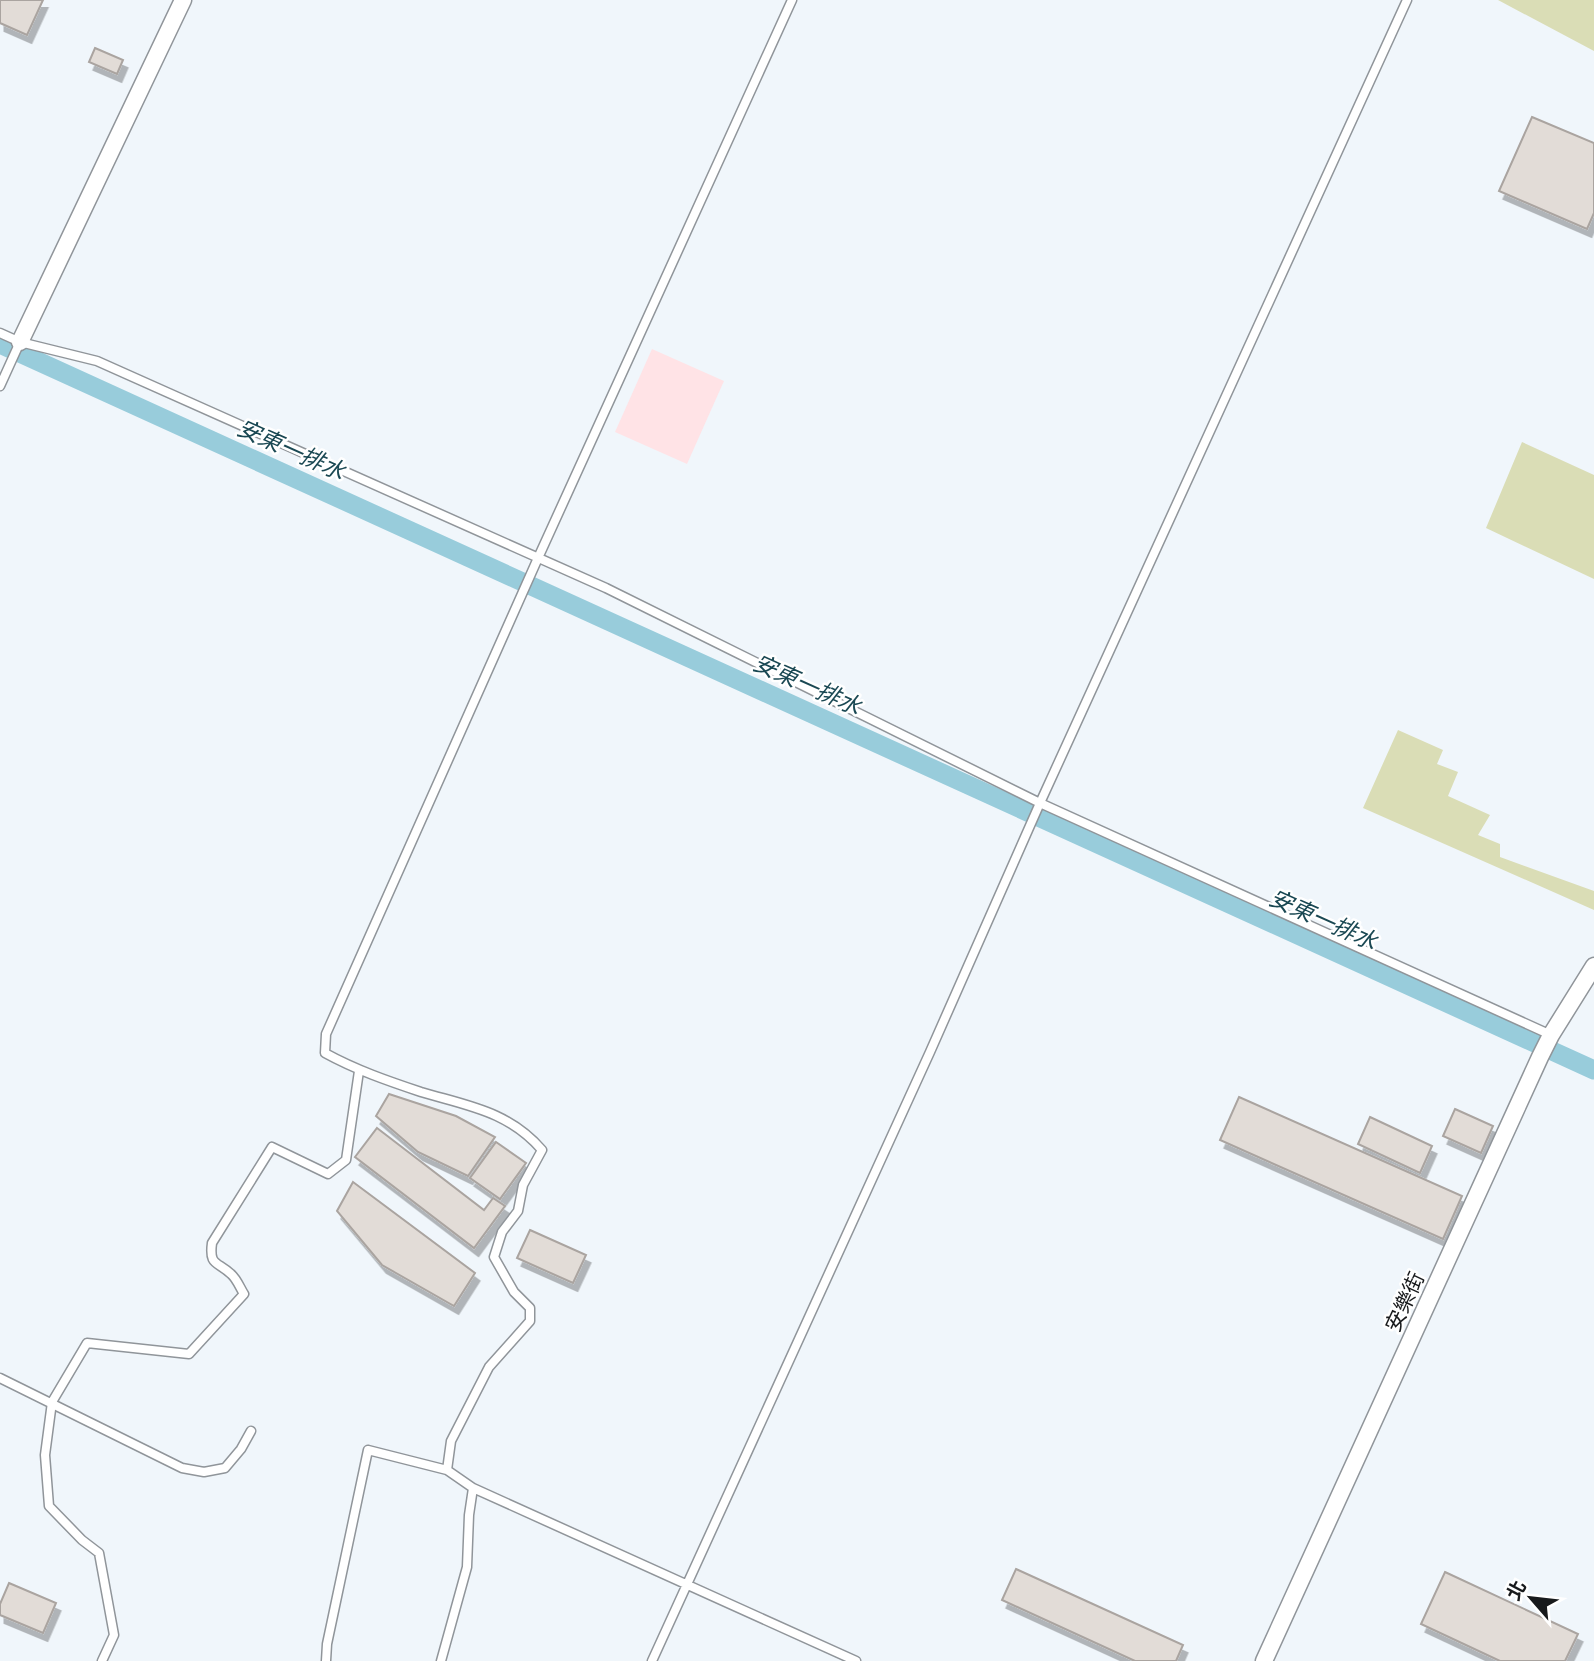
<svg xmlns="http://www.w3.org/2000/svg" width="1594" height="1661" font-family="'Roboto Serif','Noto Sans TC',serif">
<defs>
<filter id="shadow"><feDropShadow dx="4.5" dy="8" stdDeviation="0" flood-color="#0004"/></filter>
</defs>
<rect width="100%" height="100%" fill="#f0f6fb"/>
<path fill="#ffe3e6" d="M652 349 724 381 687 464 615 432Z"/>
<path fill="#daddb6" d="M1498 0H1594V51Z
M1522 442 1594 475V579L1486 528Z
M1398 730 1443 750 1437 764 1458 772 1448 796 1490 815 1478 835 1500 844V857L1594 891V910L1363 808Z"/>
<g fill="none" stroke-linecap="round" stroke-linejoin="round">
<path stroke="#98ccdb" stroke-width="19" d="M0 344 1594 1070"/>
</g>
<path fill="#e2dcd7" stroke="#aaa4a0" stroke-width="2" filter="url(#shadow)" d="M0 0H43L27 35 0 23Z
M95 48 123 60 117 74 89 62Z
M1532 117 1594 143V213L1587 229 1499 191Z
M389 1094 456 1116 495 1137 468 1176 418 1152 376 1116Z
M1239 1097 1462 1196 1443 1239 1220 1140Z
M1455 1109 1493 1126 1481 1153 1443 1136Z
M1370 1117 1432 1146 1420 1173 1358 1144Z
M377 1128 484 1210 493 1198 505 1206 474 1248 355 1157Z
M496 1142 526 1163 500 1199 470 1178Z
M353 1182 475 1273 454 1306 382 1265 337 1211Z
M530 1230 586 1255 573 1283 517 1258Z
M1016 1569 1183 1645 1176 1661H1135L1002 1600Z
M1445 1572 1578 1634 1565 1661H1500L1421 1624Z
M9 1583 56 1603 43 1633 0 1615V1604Z"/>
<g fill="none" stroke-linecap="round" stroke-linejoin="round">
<defs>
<path id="lane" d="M0 333 20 342 97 361 606 588 1040 803 1551 1035
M0 386 20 342
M0 1378 182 1468 204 1472 225 1468 241 1449 251 1431
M473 1488 856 1661
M102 1661 114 1635 99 1553 82 1540 49 1506 45 1455 52 1402 87 1343 189 1354 244 1294C240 1288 237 1279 231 1274 217 1261 209 1266 212 1243L272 1147 328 1174 346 1160 359 1071
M326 1661 327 1644 368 1450 447 1470
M441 1661 467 1567 469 1515 473 1488 447 1470 451 1441 489 1367 530 1321V1308L514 1292 494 1257 502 1232 518 1211 523 1185 542 1150C508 1111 468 1106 421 1092 388 1081 356 1070 325 1053L326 1034 538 558 792 0
M652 1661 930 1052 1040 803 1407 0"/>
<path id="street" d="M20 342 183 0
M1264 1661 1540 1057 1551 1035 1594 966"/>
</defs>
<use href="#lane" stroke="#90959a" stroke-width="11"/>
<use href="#street" stroke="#90959a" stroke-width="19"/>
<use href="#lane" stroke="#fff" stroke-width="8"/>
<use href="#street" stroke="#fff" stroke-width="16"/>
</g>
<g text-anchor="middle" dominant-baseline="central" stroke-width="5" stroke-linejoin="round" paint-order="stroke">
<g font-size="21" fill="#181a1c" stroke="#fff">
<text transform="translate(1405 1302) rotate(-65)">安樂街</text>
</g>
<g font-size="23" font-style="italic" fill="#1a4853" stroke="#fff">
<text transform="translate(291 450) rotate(24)">安東一排水</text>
<text transform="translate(807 685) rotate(24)">安東一排水</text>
<text transform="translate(1323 920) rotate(24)">安東一排水</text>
</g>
</g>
<g transform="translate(1531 1598) rotate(298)" stroke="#ffffff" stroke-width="5" paint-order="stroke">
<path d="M0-5L12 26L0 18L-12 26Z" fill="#181a1c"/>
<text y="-10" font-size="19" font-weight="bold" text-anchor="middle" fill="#181a1c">北</text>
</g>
</svg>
